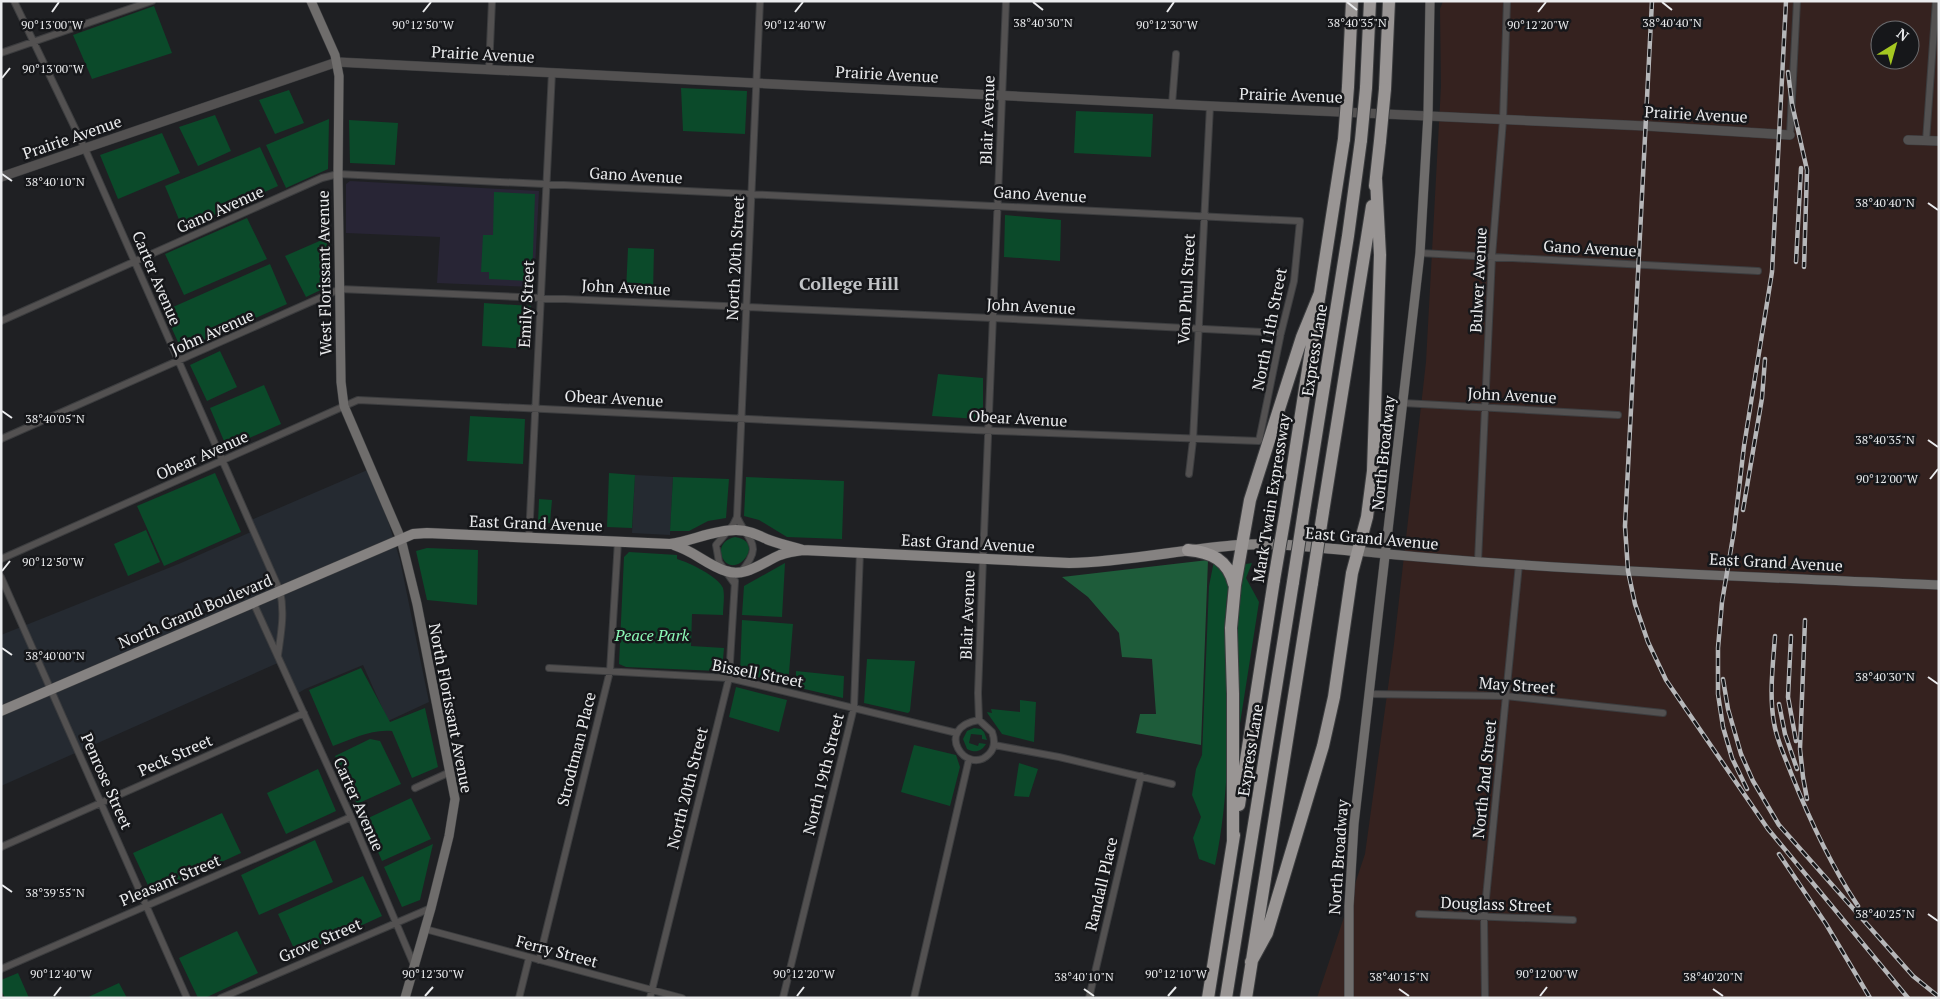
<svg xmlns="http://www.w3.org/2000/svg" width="1940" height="999" font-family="'PT Serif',serif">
<rect width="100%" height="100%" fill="#1f2023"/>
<path fill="#252a31" d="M372 468 400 560 429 702 388 721 363 665 305 689 295 695 280 662 1 786V635L181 563 253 531 249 521Z
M635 475 673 477 670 535 632 533Z"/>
<path fill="#35221f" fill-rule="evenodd" d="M1443 1H1939V998H1317L1365 854 1394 644 1426 362 1441 86 1440 9ZM1880 30H1910V60H1880Z"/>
<path fill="#282535" d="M350 181 539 191 534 287 437 283 440 237 346 233V184Z"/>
<path fill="#0b4a2a" d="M154 6 172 53 92 79 73 35Z
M681 88 747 91 745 134 683 131Z
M289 90 304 123 275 134 259 100Z
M1076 111 1153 114 1151 157 1074 153Z
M215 115 231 151 198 166 179 127Z
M329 119 328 169 286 188 266 145Z
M349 120 398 123 395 165 350 163Z
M162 133 180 173 118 199 100 155Z
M260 147 278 186 183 229 165 186Z
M494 192 535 194 532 281 489 279V272H481L483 235H493Z
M1005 215 1061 220 1060 261 1004 257Z
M247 218 267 259 184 295 165 254Z
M331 236V285L306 297 285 256Z
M628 248 654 249 653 292 626 291Z
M270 264 287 304 182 351 164 311Z
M484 303 531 306 529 349 482 346Z
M220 351 237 387 207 401 190 365Z
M938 374 983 378V415H979L978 419 932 416Z
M264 385 281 424 227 448 210 408Z
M470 416 525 419 523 464 467 461Z
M215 473 241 532 164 566 137 506Z
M609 473 635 475 632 528 607 527Z
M673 477 729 479 726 518 708 521 689 531H670Z
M746 477 844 481 842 539 787 537 759 520 744 516Z
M539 499 552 500 550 523H538Z
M146 530 160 562 128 576 114 544Z
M735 537C768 542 734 582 722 557 718 547 725 539 735 537Z
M427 548 478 550 477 605 427 600 416 551Z
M629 552 677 555V559C688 562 719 577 723 588 725 596 723 607 723 615L692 614 691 646 724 648 722 670 718 671 626 667 619 664 624 557Z
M1214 561C1230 576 1230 583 1226 604 1228 691 1233 779 1215 865L1199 859 1193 838 1201 817 1192 795 1196 769 1202 755 1209 586Z
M785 563 782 617 742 615 744 586Z
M1252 563 1246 578 1259 602 1236 749 1235 625 1240 575 1246 564Z
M742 620 793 624 788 685 740 673Z
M867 659 915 661 910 711 908 713 864 703Z
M361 668 390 722 425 708 438 767 412 778 392 731C371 729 352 739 333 746L309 690Z
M796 671 844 676 843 698 796 687Z
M736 687 787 700 779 732 729 717Z
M1020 700 1036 702 1034 742 1002 734 988 714 987 712 992 713 991 709 1020 712Z
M974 728 981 729 984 732 987 740 982 739V735L971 734 969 743 978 746 979 743 986 744C981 752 975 753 967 749L963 739 967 731Z
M370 739 380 741 401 784 357 804 335 756Z
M914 745 956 755 960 767 950 806 901 792Z
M1019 763 1038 769 1029 797 1014 796Z
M318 769 336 811 286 834 267 793Z
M411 798 431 839 382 861 364 820Z
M222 813 241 853 152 894 133 853Z
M315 840 333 882 259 915 241 875Z
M433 844 420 900 402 907 384 867Z
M363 876 382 916 297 955 278 914Z
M237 931 258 973 205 998H198L179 958Z
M18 973 29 998H5L1 990V980Z
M119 983 127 998H86Z"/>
<path fill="#1e5c3a" d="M1208 560 1201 745 1136 733 1140 714H1156L1152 659 1122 657 1119 633 1088 597 1062 577Z"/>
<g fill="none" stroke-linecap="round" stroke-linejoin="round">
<defs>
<path id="minor" d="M14 1 85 149 280 591C285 613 281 633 278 655
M1 53 152 1
M489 69 492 1
M1172 104 1176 54
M1790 135 1797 1
M1926 141 1936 1
M1420 253 1758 271
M1 321 322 178 338 174 1300 221 1294 281 1281 333 1259 441 995 431 358 400 1 559
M1403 403 1618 415
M1 439 340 289 992 318 1281 333
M1189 474 1193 440 1210 106
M737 517C749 543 764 544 741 572
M529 537 552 72
M1478 561 1492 256 1503 120 1507 1
M1 577 187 998
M734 583 719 562 716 545 733 525 737 517 760 1
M253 602 351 817 414 965
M549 668 729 678 957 733
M1369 694 1506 696 1663 713
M979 720 978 693 983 558 1006 1
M979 720 992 732C995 740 995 748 989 754 967 777 932 728 979 720Z
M994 745 1059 757 1172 784
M415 788 450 772
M1 847 304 713
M1419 914 1573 920
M425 929 682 998
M539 960 610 671 618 541
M1 969 351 817
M221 998 431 908
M519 998 529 958
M650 998 729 678 735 581
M783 998 854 707 860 552
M914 998 969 759
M1089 998 1141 776
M1485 998 1484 918 1519 564"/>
<path id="tertiary" d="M1908 140 1939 141
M1 177 337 62 1210 106 1646 126 1790 135"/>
<path id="secondary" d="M311 1 335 55 339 76 338 174 341 382 344 406 401 539 417 604 455 799 449 836 431 908 405 998
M1357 551C1550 571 1745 576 1939 585
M1349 998V906L1354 824 1420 253 1428 115 1430 1"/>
<path id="primary" d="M674 545C694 551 707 565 726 571 745 578 763 562 780 555 788 552 795 551 803 550L1069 563C1126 562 1182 549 1239 545 1278 542 1318 548 1357 551
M1 711 413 534 427 533 670 544C692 541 713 530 736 530 748 530 758 535 769 540 780 544 792 547 803 550"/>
<path id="motorway" d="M1348 87 1352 1
M1366 88 1370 1
M1385 89 1389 1
M1375 186 1380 141
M1286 510 1344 139
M1304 511 1348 236 1361 140
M1323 512 1372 206
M1188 550C1211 552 1228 560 1234 584
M1239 805 1274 580
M1233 842V694L1231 628 1235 585 1250 500 1302 337 1320 293
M1251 962 1267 933 1323 746 1334 697 1352 573 1367 517 1373 471 1380 255 1376 179
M1208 998 1234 835
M1226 998 1293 582
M1246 998 1312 583"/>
</defs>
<use href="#minor" stroke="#3c3d3f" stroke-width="8"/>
<use href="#tertiary" stroke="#3c3d3f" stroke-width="10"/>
<use href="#secondary" stroke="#3c3d3f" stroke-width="10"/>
<use href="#primary" stroke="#3c3d3f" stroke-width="11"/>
<use href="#motorway" stroke="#3c3d3f" stroke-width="14"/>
<use href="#minor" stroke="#535151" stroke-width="6"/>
<use href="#tertiary" stroke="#535151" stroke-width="9"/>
<use href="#secondary" stroke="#6f6d6c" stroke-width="9"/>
<use href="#primary" stroke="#858281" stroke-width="10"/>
<use href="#motorway" stroke="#999594" stroke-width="12"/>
<defs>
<path id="rail" d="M1652 1 1625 526 1628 571 1635 604 1648 642 1666 680 1768 829 1908 998
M1788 72 1792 104 1807 170 1804 267
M1796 262 1801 168
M1743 510 1762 398 1765 359
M1805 620 1800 749 1803 777 1807 799
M1775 636C1773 665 1769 694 1774 723 1777 741 1785 757 1791 773 1808 816 1832 867 1858 906
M1791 636 1788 697 1796 741
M1723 679 1728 709 1741 754 1753 781 1779 825 1913 976 1939 997
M1779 704 1785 734 1797 769
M1747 789 1732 758 1723 727 1718 694V648L1722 602 1734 531 1744 446 1772 272 1786 1
M1779 854 1826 924 1870 998"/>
</defs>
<use href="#rail" stroke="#b6b7b9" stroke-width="4.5"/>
<use href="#rail" stroke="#16171a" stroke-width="2.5" stroke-dasharray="8" stroke-linecap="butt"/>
<defs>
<path id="motorway-bridge" d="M1344 139 1348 87
M1361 140 1366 88
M1380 141 1385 89
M1274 580 1286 510
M1293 582 1304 511
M1312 583 1323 512"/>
</defs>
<use href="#motorway-bridge" stroke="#3c3d3f" stroke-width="14" stroke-linecap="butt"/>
<use href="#motorway-bridge" stroke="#999594" stroke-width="12"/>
</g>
<path fill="none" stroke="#ebecee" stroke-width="2" d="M1033 2 1043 10M1347 2 1357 10M1662 2 1672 10M52 12 59 2M423 12 431 2M795 12 803 2M1167 12 1174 2M1538 12 1546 2M2 78 10 68M2 174 12 181M1928 203 1938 210M2 411 12 418M1928 440 1938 447M1930 479 1938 469M2 571 10 561M2 648 12 655M1928 677 1938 684M2 885 12 892M1928 914 1938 921M1084 989 1094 996M1399 989 1409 996M1713 989 1723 996M54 996 61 987M425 996 433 987M797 996 804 987M1168 996 1176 987M1540 996 1547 987"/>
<g text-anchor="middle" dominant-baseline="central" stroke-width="5" stroke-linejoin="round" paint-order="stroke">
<g font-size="16" fill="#ebecee" stroke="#16171a">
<text transform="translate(483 54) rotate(3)">Prairie Avenue</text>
<text transform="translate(887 74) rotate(3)">Prairie Avenue</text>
<text transform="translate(1291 95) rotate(2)">Prairie Avenue</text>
<text transform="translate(1696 114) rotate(3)">Prairie Avenue</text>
<text transform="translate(987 120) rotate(-88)">Blair Avenue</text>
<text transform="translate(72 137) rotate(-19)">Prairie Avenue</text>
<text transform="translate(636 175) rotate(3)">Gano Avenue</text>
<text transform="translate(1040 194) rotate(3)">Gano Avenue</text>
<text transform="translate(220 209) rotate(-24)">Gano Avenue</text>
<text transform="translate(1590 248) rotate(3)">Gano Avenue</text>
<text transform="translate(735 258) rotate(-87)">North 20th Street</text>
<text transform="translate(324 273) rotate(-91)">West Florissant Avenue</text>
<text transform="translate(157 278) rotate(67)">Carter Avenue</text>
<text transform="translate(1478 280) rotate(-87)">Bulwer Avenue</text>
<text transform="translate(626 287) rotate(3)">John Avenue</text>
<text transform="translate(1186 289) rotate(-87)">Von Phul Street</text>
<text transform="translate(526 304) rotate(-87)">Emily Street</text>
<text transform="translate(1031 306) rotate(3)">John Avenue</text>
<text transform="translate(1269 329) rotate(-79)">North 11th Street</text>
<text transform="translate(212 332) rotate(-24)">John Avenue</text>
<text transform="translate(1314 350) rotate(-81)">Express Lane</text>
<text transform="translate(1512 395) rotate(3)">John Avenue</text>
<text transform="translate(614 398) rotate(3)">Obear Avenue</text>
<text transform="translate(1018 418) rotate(3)">Obear Avenue</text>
<text transform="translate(1383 453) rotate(-84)">North Broadway</text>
<text transform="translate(202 455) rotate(-24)">Obear Avenue</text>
<text transform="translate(1271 498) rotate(-81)">Mark Twain Expressway</text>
<text transform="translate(536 523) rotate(2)">East Grand Avenue</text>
<text transform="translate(1372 538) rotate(5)">East Grand Avenue</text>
<text transform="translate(968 543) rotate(3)">East Grand Avenue</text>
<text transform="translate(1776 562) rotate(3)">East Grand Avenue</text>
<text transform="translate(195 611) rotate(-23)">North Grand Boulevard</text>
<text transform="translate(967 615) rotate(-88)">Blair Avenue</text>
<text transform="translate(758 673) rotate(11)">Bissell Street</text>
<text transform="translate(1517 685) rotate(4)">May Street</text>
<text transform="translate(451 708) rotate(79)">North Florissant Avenue</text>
<text transform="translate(576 749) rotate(-76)">Strodtman Place</text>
<text transform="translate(1250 750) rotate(-81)">Express Lane</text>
<text transform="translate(175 755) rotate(-24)">Peck Street</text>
<text transform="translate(823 774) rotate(-76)">North 19th Street</text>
<text transform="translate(1484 779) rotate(-84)">North 2nd Street</text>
<text transform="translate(107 781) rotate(66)">Penrose Street</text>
<text transform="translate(687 788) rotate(-76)">North 20th Street</text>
<text transform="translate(359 804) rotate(66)">Carter Avenue</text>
<text transform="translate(1338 857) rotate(-86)">North Broadway</text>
<text transform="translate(170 880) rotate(-23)">Pleasant Street</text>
<text transform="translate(1101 884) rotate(-77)">Randall Place</text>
<text transform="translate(1496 904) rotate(2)">Douglass Street</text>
<text transform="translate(320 940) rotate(-23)">Grove Street</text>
<text transform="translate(557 951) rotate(15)">Ferry Street</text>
</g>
<g font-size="16" font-style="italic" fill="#8cf8b6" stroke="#16171a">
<text x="652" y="635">Peace Park</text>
</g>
<g font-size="18" font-weight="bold" fill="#c1c3c6" stroke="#16171a">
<text x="849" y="283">College Hill</text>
</g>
</g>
<g font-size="12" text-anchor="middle" fill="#ebecee" stroke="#16171a" stroke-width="5" stroke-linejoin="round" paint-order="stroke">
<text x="1672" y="27">38°40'40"N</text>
<text x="1043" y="27">38°40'30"N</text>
<text x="1357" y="27">38°40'35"N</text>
<text x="52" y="29">90°13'00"W</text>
<text x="423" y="29">90°12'50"W</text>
<text x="795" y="29">90°12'40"W</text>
<text x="1167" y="29">90°12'30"W</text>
<text x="1538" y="29">90°12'20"W</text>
<text x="53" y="73">90°13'00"W</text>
<text x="55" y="186">38°40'10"N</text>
<text x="1885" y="207">38°40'40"N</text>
<text x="55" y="423">38°40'05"N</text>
<text x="1885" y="444">38°40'35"N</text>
<text x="1887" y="483">90°12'00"W</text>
<text x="53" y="566">90°12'50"W</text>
<text x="55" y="660">38°40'00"N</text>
<text x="1885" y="681">38°40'30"N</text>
<text x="55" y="897">38°39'55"N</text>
<text x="1885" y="918">38°40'25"N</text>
<text x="61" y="978">90°12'40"W</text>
<text x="433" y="978">90°12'30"W</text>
<text x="804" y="978">90°12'20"W</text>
<text x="1176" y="978">90°12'10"W</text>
<text x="1547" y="978">90°12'00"W</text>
<text x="1084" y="981">38°40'10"N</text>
<text x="1399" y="981">38°40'15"N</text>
<text x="1713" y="981">38°40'20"N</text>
</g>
<rect width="1940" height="999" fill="none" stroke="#ebecee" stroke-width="5"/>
<g transform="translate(1895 45) rotate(37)"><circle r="24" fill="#16171a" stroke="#6b6c6f"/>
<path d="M0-4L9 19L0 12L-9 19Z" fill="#a6c821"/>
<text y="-8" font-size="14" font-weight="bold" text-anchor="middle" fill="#ebecee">N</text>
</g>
</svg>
